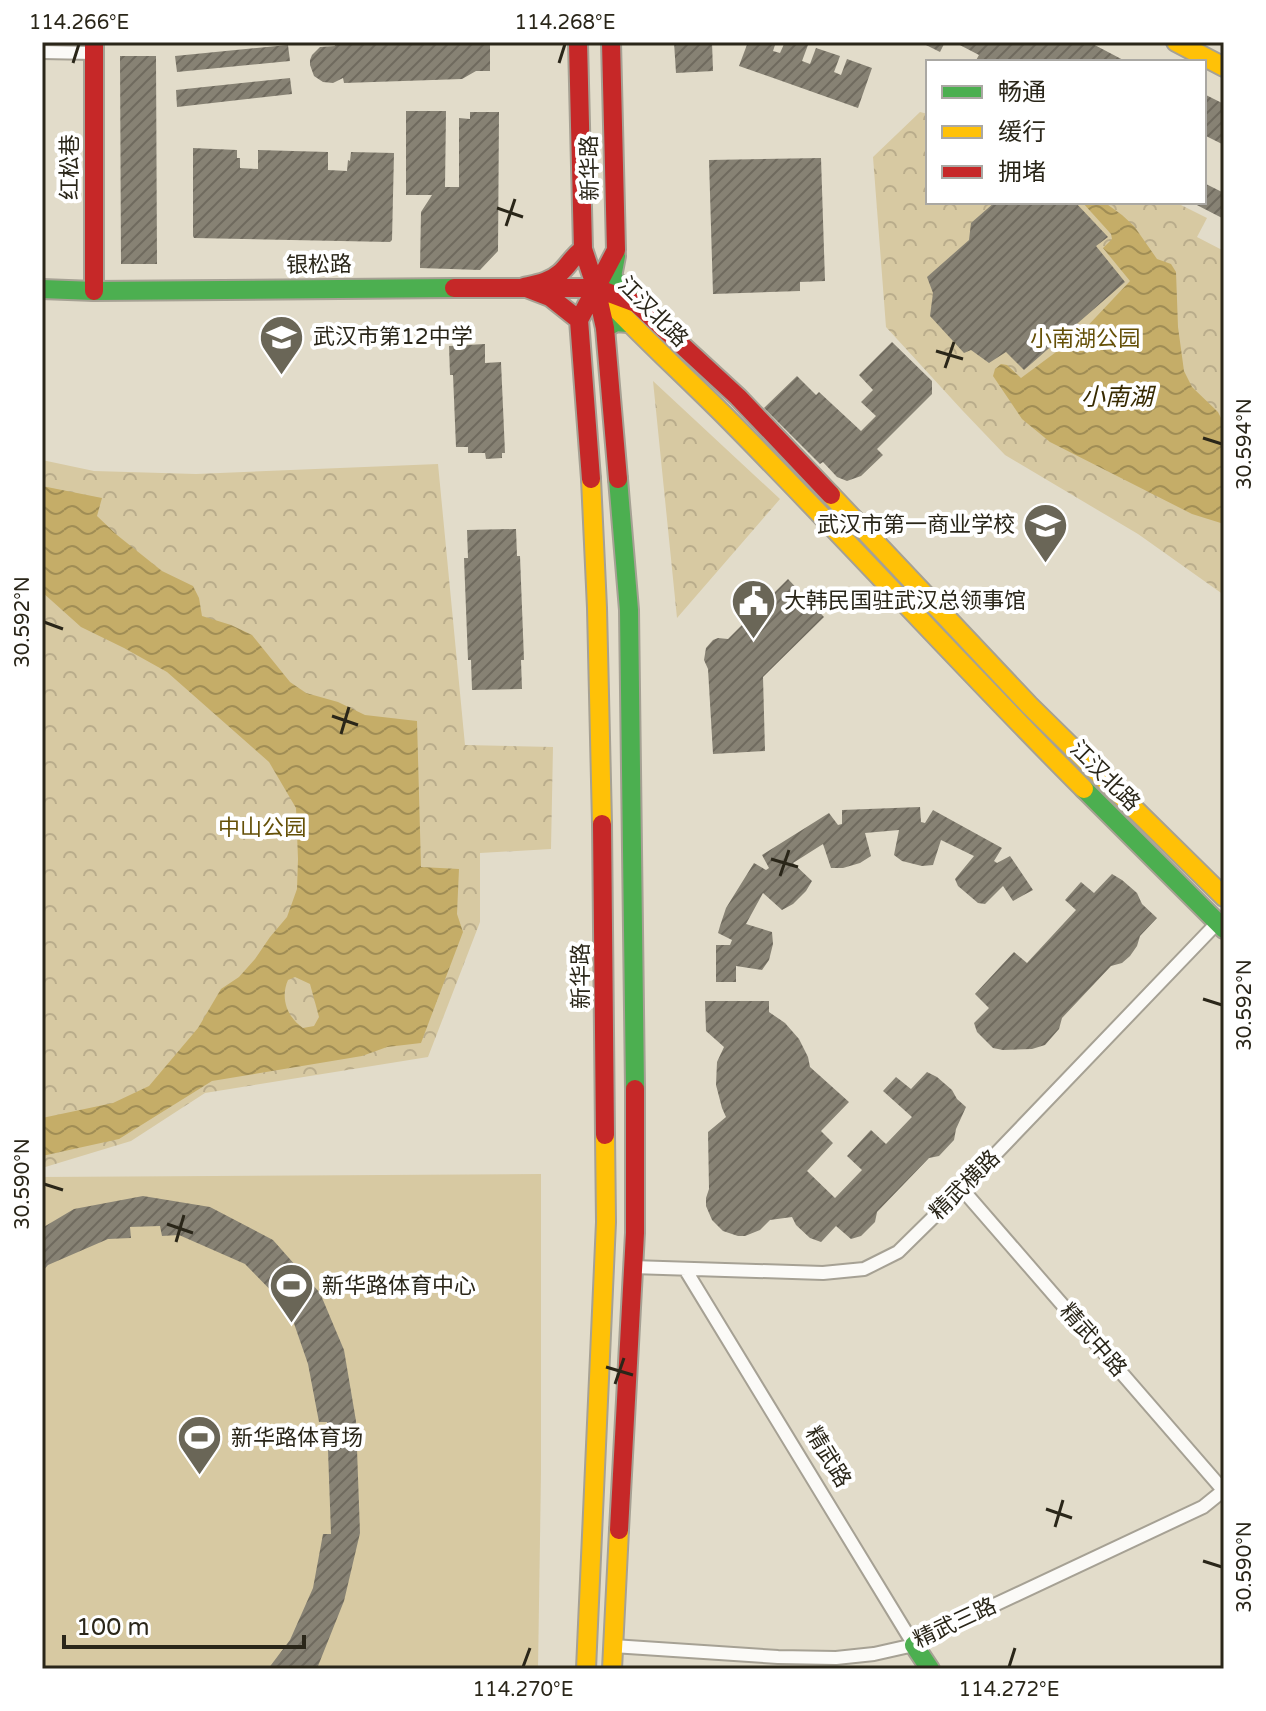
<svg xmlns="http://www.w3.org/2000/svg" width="1266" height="1711" font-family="'Varela Round','Noto Sans SC',sans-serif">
<defs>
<pattern id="park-crowns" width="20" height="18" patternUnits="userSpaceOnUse" patternTransform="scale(2)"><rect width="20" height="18" fill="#d7c9a2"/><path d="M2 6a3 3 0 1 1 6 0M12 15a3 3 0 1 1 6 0" fill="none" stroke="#b9ac8b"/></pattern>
<pattern id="water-waves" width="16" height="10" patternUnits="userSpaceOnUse" patternTransform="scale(2)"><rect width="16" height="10" fill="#c5ad68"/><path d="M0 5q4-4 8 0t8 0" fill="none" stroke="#a08d55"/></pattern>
<pattern id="building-hatch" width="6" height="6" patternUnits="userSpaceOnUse" patternTransform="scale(2)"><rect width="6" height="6" fill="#878274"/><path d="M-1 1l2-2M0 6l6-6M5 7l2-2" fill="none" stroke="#6f6a5e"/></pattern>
</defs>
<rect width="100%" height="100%" fill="#e2dcca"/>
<path fill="#d7c9a2" d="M541 1174V1473L538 1669H42V1177Z"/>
<path fill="url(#park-crowns)" d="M920 112 928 114V202H1175L1207 218 1197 237 1224 251V595L1138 534 1005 455 962 410 886 327 873 157Z
M653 381 780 499 677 618Z
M42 460 94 471 196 474 438 464 465 745 553 747 551 849 480 853V922L428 1057 205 1093 131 1141 42 1168Z"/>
<path fill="url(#water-waves)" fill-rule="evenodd" d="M1082 202H1104L1122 215 1134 226 1157 259 1171 264 1176 272 1178 327 1184 371 1192 387 1218 412 1224 424V524L1192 514 1050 442 1022 419 993 376 995 369 1001 364 1007 365 1021 378 1079 335 1130 281 1103 248 1112 239 1111 234Z
M42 486 102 498 97 516 117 535 162 571 193 586 199 598 202 616 231 625 252 635 290 682 306 693 338 702 365 715 417 721 421 867 459 869 457 914 463 932 421 1043 387 1047 362 1056 212 1081 119 1139 42 1156V1118L113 1103 149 1086 198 1028 221 989 239 977 255 959 270 937 287 917 297 889 298 859 296 808 269 762 167 672 124 648 81 627 42 592ZM295 977 310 984 319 1017 314 1026 303 1028C287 1017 280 998 288 980Z"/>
<path fill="url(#building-hatch)" d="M334 42H490V71H476L462 79 344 83 343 78 333 83 323 82 314 76 310 65V60L312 55 320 47 335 46Z
M674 42H712L713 71 676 73Z
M748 42H776L773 51 780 53 785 42H800L808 45 802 61 810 64 816 48 840 56 834 72 841 75 847 59 872 68 858 108 739 66Z
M920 42H945L940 52Z
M954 42H1089L1127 62H975L979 55Z
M288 45 290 61 177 72 175 56Z
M120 56H156L157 264H121Z
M290 78 292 94 177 107 176 90Z
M1204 94 1224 104V145L1204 135Z
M406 111H446L445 187H459V118L470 119V112H499L498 251 480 270 420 268 421 212 432 195H406Z
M193 148 237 150V158H240V168L258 169V150L328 152V170L347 171 348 160 350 161 351 152 394 153 392 240 390 242 194 238 193 236Z
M821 158 825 281 800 282V291L713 294 709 160Z
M1204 183 1224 193V219L1191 202H1204Z
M995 202H1075L1108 237 1096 246 1125 282 1024 370 1006 352 989 363 971 350 964 353 930 316 933 293 927 277 969 240 971 223Z
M892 342 932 381V394L877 449 883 455 861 476 847 481 837 477 823 462 820 464 764 408 797 376 816 395 819 392 861 431 876 416 861 402 873 390 859 375Z
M485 344V363L501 362 505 453H502V458L486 459 485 453H468V447H456L453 375H450L449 346Z
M516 529 517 556H520L524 660H521L522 689 472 690 471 660H468L464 558H468L467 530Z
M788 579 824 617 763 677 765 751 713 754 708 669 704 660 706 648 713 640 718 638 728 639Z
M920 807 921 822 925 823 933 810 1002 848 994 861 997 863 1010 856 1033 890 1013 901 1003 886 985 904 978 903 958 886 955 879 974 856 941 840 933 865 922 866 902 861 894 855 899 830 865 833 871 856 860 863 843 868H831L823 844 793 863 812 881 806 891 793 904 782 910 763 893 746 924 772 932 773 944 769 960 762 970 736 966V982H716V945H730L732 940 718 933 720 926 726 908 754 863 766 870 769 868 762 855 829 813 838 825 842 824V810Z
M1112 874 1122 880 1137 893 1142 904 1157 918 1140 936 1137 946 1130 956 1122 963 1111 966 1062 1018 1059 1029 1045 1045 1032 1049 1003 1050 993 1048 977 1032 974 1023 989 1008 975 994 1014 952 1027 963 1076 910 1065 900 1081 882 1094 893Z
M705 1001H769V1012L785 1023 799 1039 808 1057 810 1067 849 1102 821 1131 833 1143 807 1171 835 1198 862 1170 847 1156 871 1130 886 1144 912 1117 883 1091 896 1077 911 1089 927 1072 937 1077 952 1090 957 1099 966 1107 956 1129 954 1140 939 1156 929 1158 877 1212 875 1222 861 1236 851 1239 836 1226 821 1242 810 1238 796 1225 792 1217 770 1220 760 1230 745 1236H738L723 1231 712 1220 706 1206V1198L709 1189 708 1132 726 1117 722 1108 716 1085 717 1062 724 1047 706 1031Z
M143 1196 210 1207 273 1240 320 1293 344 1350 356 1421 360 1533 344 1601 318 1666 315 1669H268L290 1640 313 1588 323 1534H331L327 1422H319L308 1364 289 1309 245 1264 179 1235 162 1236 160 1226 130 1227 131 1238 108 1239 48 1265 42 1272V1228L74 1209Z"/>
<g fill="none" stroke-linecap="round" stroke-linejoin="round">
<defs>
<path id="street" d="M42 52 94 53
M962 1189 1224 1491
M632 1267 823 1273 864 1269 898 1252 962 1189 1218 922
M685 1269 914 1645
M613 1646 778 1657 836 1658 874 1654 914 1645 990 1607 1203 1507 1224 1490"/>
<path id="fast" d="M616 256 612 277 636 303
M42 289 94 291 454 288
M605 328 616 322 628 323
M618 479 629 610 635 1089
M1084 789 1224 929
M914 1645 930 1669"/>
<path id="slow" d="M1176 42 1224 67
M598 290C638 333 681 372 723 414 845 537 962 667 1084 789
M591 479 597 608 602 824
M831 495 1029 705 1224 897
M586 1669 606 1222 605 1135
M612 1669 619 1530"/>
<path id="jam" d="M94 42V291
M578 42 583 249 596 288 579 320 591 479
M611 42 616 250 596 288 605 328 618 479
M454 288H596L636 303 738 397 831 495
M579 320 550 297 524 287C537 284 550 282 560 273 569 265 573 256 583 249
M602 824 605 1135
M619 1530 635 1233V1089"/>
</defs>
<use href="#street" stroke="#a6a194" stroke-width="16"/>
<use href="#fast" stroke="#a6a194" stroke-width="22"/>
<use href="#slow" stroke="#a6a194" stroke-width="22"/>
<use href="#jam" stroke="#a6a194" stroke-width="22"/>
<use href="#street" stroke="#fbfaf7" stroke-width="12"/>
<use href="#fast" stroke="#4caf50" stroke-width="18"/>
<use href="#slow" stroke="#ffc107" stroke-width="18"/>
<use href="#jam" stroke="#c62828" stroke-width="18"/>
</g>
<path fill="none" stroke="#2a2619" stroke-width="3" d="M73 63 79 44M559 63 565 44M497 208 523 217M506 226 515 199M936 351 963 359M945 368 954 342M1203 438 1222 444M44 622 63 629M332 716 358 725M341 734 349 707M771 859 798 867M780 876 789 850M1203 999 1222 1005M44 1184 63 1190M167 1224 193 1233M176 1242 184 1215M606 1367 633 1375M615 1384 624 1358M1046 1509 1072 1518M1055 1527 1063 1500M1203 1561 1222 1567M523 1667 530 1648M1009 1667 1015 1648"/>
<defs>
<symbol id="school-pin" viewBox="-11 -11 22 30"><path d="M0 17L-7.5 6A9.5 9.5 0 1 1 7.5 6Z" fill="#6a6657" stroke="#fff"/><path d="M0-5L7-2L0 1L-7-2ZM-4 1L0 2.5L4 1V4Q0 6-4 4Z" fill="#fff"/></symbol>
<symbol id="civic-pin" viewBox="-11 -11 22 30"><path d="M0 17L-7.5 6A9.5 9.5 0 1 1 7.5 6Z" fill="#6a6657" stroke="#fff"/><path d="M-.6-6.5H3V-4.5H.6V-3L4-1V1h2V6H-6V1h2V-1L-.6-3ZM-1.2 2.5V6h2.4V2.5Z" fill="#fff"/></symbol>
<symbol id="stadium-pin" viewBox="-11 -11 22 30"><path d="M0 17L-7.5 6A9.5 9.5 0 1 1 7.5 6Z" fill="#6a6657" stroke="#fff"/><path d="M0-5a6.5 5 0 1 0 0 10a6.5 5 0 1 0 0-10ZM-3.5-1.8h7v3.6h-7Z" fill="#fff"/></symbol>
</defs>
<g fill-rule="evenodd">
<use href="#school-pin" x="256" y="312" width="51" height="69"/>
<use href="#school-pin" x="1020" y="500" width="51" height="69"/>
<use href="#civic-pin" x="728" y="576" width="51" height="69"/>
<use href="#stadium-pin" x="266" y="1260" width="51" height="69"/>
<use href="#stadium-pin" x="174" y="1412" width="51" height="69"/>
</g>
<g text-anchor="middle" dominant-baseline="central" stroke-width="8" stroke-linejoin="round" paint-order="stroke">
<g font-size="22" fill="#2a2619" stroke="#fff">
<text transform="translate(70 167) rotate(-90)">红松巷</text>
<text transform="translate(590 168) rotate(-91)">新华路</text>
<text transform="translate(319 265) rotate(-1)">银松路</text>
<text transform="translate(653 312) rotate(45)">江汉北路</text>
<text transform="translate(1105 776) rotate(45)">江汉北路</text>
<text transform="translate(581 976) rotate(-90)">新华路</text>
<text transform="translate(965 1185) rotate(-45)">精武横路</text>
<text transform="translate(1093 1340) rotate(49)">精武中路</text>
<text transform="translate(828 1457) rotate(59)">精武路</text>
<text transform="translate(955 1623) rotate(-25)">精武三路</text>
</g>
<g font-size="22" fill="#2a2619" stroke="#fff" text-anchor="start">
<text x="313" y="337">武汉市第12中学</text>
<text x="1015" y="525" text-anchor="end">武汉市第一商业学校</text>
<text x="784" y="601">大韩民国驻武汉总领事馆</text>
<text x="322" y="1286">新华路体育中心</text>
<text x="231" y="1438">新华路体育场</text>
</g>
<g font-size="22" fill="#655007" stroke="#fff">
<text x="1085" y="339">小南湖公园</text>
<text x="262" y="828">中山公园</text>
</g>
<g font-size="24" font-style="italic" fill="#372a01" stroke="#fff">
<text x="1117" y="397">小南湖</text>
</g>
</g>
<rect width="1266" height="1711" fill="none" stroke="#ffffff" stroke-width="88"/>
<rect x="926" y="60" width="280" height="144" fill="#ffffff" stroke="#aaa8a3" stroke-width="2"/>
<rect x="942" y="86" width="40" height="12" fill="#4caf50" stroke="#aaa8a3" stroke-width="2"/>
<text x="998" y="100" font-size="24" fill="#2a2619">畅通</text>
<rect x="942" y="126" width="40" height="12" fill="#ffc107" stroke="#aaa8a3" stroke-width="2"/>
<text x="998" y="140" font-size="24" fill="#2a2619">缓行</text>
<rect x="942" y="166" width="40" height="12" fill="#c62828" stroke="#aaa8a3" stroke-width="2"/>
<text x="998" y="180" font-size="24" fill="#2a2619">拥堵</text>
<path d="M64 1635v12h240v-12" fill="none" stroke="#2a2619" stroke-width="4"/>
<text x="76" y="1635" font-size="24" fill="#2a2619" stroke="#ffffff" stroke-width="6" paint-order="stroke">100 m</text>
<rect x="44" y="44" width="1178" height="1623" fill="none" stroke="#2a2619" stroke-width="3"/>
<g font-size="20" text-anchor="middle" fill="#2a2619">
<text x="79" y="29">114.266°E</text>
<text x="565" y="29">114.268°E</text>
<text transform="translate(1244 444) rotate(-90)" y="7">30.594°N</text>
<text transform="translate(22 622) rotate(-90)" y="7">30.592°N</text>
<text transform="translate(1244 1005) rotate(-90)" y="7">30.592°N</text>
<text transform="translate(22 1184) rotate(-90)" y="7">30.590°N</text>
<text transform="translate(1244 1567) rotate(-90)" y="7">30.590°N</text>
<text x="523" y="1696">114.270°E</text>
<text x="1009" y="1696">114.272°E</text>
</g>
</svg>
